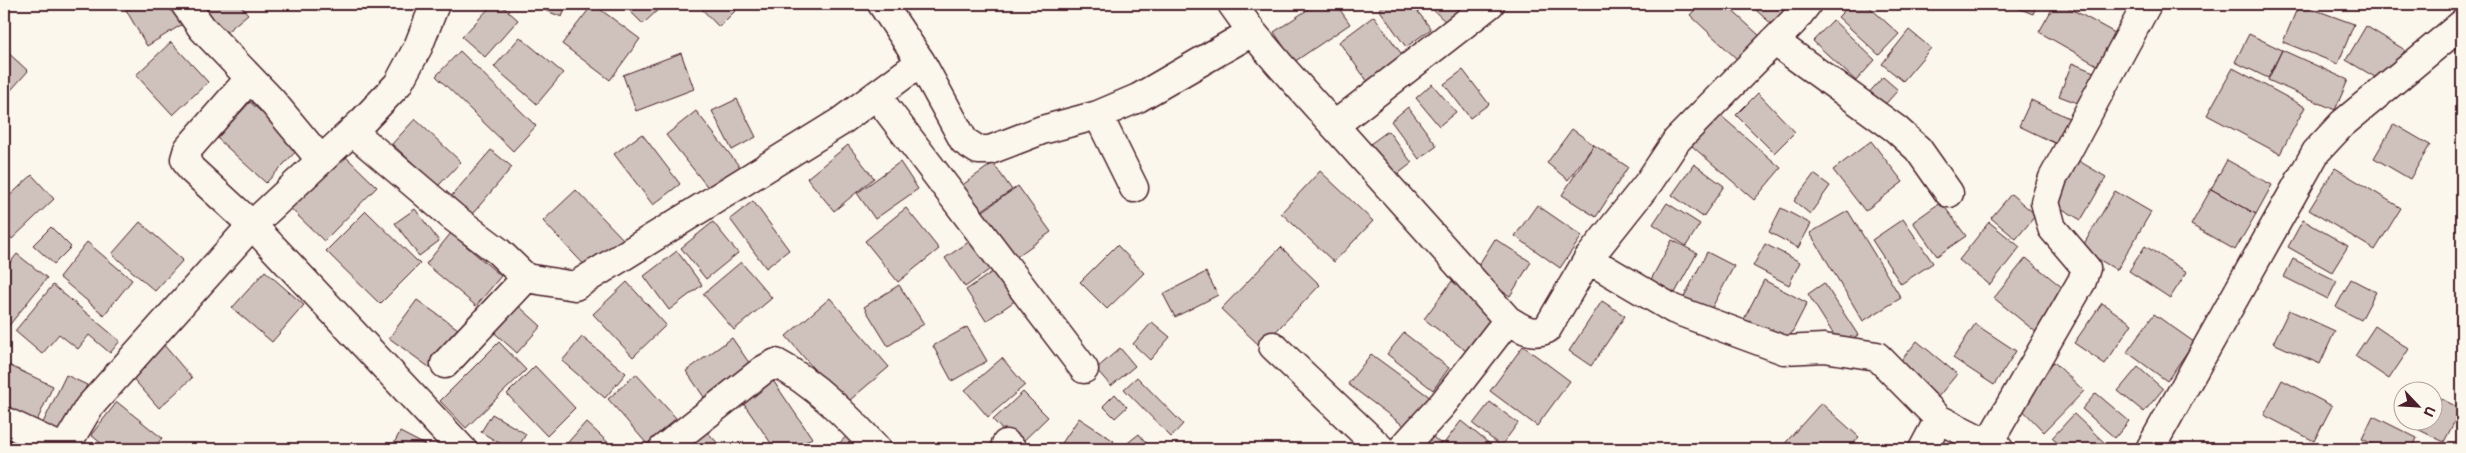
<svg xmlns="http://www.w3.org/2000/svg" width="2466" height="453" font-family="Mali,sans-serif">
<rect width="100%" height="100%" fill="#fbf7ec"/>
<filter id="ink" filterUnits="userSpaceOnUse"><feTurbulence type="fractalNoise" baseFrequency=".02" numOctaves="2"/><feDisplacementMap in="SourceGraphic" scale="10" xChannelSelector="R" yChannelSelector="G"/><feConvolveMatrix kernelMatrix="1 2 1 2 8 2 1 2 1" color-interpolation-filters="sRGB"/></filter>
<g filter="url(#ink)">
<path fill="#cfc2bc" stroke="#4a1f2b" d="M137 4H175L186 22 147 46 126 10Z
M200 4H239L248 14 224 34Z
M493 4H500L518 20 485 57 462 37Z
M529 4H567L562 17Z
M593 4 640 39 610 80 562 44Z
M623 4H664L643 24Z
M697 4H742L719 27Z
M1238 4H1266L1248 17Z
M1316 4H1336L1350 24 1294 62 1274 32Z
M1387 4H1412L1431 29 1406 47 1379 9Z
M1427 4H1473L1451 27Z
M1700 4H1725L1761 37 1739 61 1690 15Z
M1749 4H1795L1775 27Z
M1851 4H1866L1899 34 1879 55 1838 17Z
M2008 4H2037L2033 14Z
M2055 4H2062L2115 33 2097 65 2039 32Z
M2299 4 2354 24 2338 64 2283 42Z
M1374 16 1403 56 1368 82 1339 42Z
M1833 20 1875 60 1856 81 1813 41Z
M2366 26 2405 50 2385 83 2346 60Z
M1909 30 1931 48 1903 81 1882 64Z
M2249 34 2282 50 2268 78 2235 62Z
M520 37 563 73 537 104 494 67Z
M171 42 208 82 173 115 136 75Z
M4 49 28 71 4 98Z
M2282 50 2348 80 2335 110 2268 80Z
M460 51 536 126 513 151 436 76Z
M681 53 694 89 636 111 623 75Z
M2072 63 2101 75 2088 107 2059 96Z
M2233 68 2305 107 2280 154 2207 115Z
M1463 70 1489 104 1470 118 1444 84Z
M1883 77 1898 90 1881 109 1866 96Z
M1432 84 1456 112 1439 126 1416 98Z
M1758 93 1795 132 1774 153 1736 115Z
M737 99 756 137 732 150 712 111Z
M2031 100 2073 120 2061 146 2019 126Z
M250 102 300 147 266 183 217 138Z
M1408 107 1437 146 1419 159 1391 121Z
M696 111 743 171 714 195 666 135Z
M1719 114 1781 168 1754 200 1692 146Z
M415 119 461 162 438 186 392 144Z
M2394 124 2430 145 2410 179 2374 158Z
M1572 129 1594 145 1568 180 1547 163Z
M1388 131 1412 163 1390 180 1366 147Z
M642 134 680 184 653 205 614 154Z
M1871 141 1903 182 1865 211 1833 170Z
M848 145 874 178 834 211 807 178Z
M1594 145 1628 167 1596 217 1562 195Z
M491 150 512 167 469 218 448 200Z
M344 155 377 187 324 241 291 209Z
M2227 160 2272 185 2256 214 2211 189Z
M2079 161 2106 177 2081 220 2054 204Z
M900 162 918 189 875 219 857 193Z
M993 163 1012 190 975 215 957 189Z
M1694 164 1724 186 1703 217 1672 195Z
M2335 168 2401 208 2375 250 2309 210Z
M1320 171 1373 221 1334 262 1281 213Z
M1814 174 1830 186 1810 214 1794 201Z
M32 175 54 199 12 239 4 230V201Z
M1018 186 1051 232 1012 260 979 214Z
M2211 189 2256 214 2235 250 2191 225Z
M576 190 624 240 591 272 543 221Z
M2115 191 2151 212 2117 270 2081 249Z
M2011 194 2036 215 2016 239 1991 218Z
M753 201 789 250 766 268 730 219Z
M1941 202 1966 236 1937 256 1913 222Z
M1667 203 1700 224 1686 246 1653 224Z
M1537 205 1582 236 1560 268 1515 236Z
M906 208 939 249 898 282 865 241Z
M1781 208 1811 224 1798 248 1769 232Z
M415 209 439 241 419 256 395 223Z
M366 211 420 264 380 304 326 251Z
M1848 211 1901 298 1863 321 1810 233Z
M1903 219 1933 263 1901 284 1872 240Z
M2303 220 2348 246 2332 272 2288 247Z
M140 222 183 260 155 291 112 254Z
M713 222 738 253 706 279 681 248Z
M1989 222 2020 247 1990 285 1959 260Z
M51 227 71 247 54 264 33 245Z
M451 233 501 276 476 306 426 264Z
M976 237 996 265 965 287 945 258Z
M1495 239 1531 262 1510 296 1473 274Z
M1672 240 1697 253 1670 302 1646 289Z
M87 242 132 280 104 315 59 277Z
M1765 244 1800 262 1789 285 1753 266Z
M1117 245 1144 273 1107 309 1080 282Z
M2145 246 2187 272 2170 298 2129 271Z
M1281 247 1320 285 1261 347 1221 309Z
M677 251 702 285 669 310 644 276Z
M1707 252 1734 266 1706 319 1680 305Z
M17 254 47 278 7 328 4 325V270Z
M2026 258 2069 293 2037 333 1994 298Z
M2293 259 2337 281 2328 299 2284 277Z
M741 262 772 298 734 330 703 294Z
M998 268 1019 298 986 321 966 290Z
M265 271 304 305 272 342 232 308Z
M1206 272 1218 295 1175 317 1163 294Z
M2351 279 2376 292 2361 320 2336 307Z
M1764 280 1807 303 1785 346 1742 323Z
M1452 281 1502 319 1474 357 1424 319Z
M627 282 666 325 633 357 593 314Z
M1824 283 1858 335 1841 346 1808 294Z
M53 285 120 341 110 353 89 335 78 349 59 334 42 354 15 331Z
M899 285 924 324 888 346 864 307Z
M830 298 889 367 844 405 786 336Z
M417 300 461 331 433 370 389 338Z
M512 300 541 326 517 353 488 327Z
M1602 301 1625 316 1591 366 1569 351Z
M2102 303 2132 324 2105 364 2074 343Z
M2289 310 2335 331 2320 364 2273 343Z
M2154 314 2194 342 2167 381 2127 352Z
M1152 322 1170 337 1150 360 1133 344Z
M1975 324 2016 351 1994 385 1953 358Z
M2375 326 2409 349 2389 379 2355 356Z
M967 327 987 361 952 381 933 346Z
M1404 333 1449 368 1433 390 1387 354Z
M582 337 626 373 605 398 562 361Z
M732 338 752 367 706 400 686 371Z
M1917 341 1957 374 1933 403 1893 370Z
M499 342 526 370 466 428 440 401Z
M163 344 192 378 159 408 130 375Z
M1523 346 1570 381 1537 426 1490 391Z
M1120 348 1135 366 1111 386 1096 369Z
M1371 354 1431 398 1408 429 1348 384Z
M1002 358 1025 385 988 417 965 390Z
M2054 362 2084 391 2044 432 2015 402Z
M4 363 53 386 35 425 4 410Z
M535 366 575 408 547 436 507 394Z
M2138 367 2163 389 2144 412 2118 391Z
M636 374 676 418 647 444 608 399Z
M66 375 87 385 61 439 40 429Z
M1137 377 1183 424 1171 437 1124 389Z
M772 379 812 438 794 449H775L741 400Z
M2282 380 2332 406 2314 441 2264 415Z
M1023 392 1048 417 1018 446 993 420Z
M2096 393 2129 421 2115 438 2082 409Z
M1115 394 1127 407 1115 418 1103 406Z
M2434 395 2461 409 2444 442 2401 421 2404 416V420H2434Z
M117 402 162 438 153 449H108L91 435Z
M1490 402 1518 423 1501 446 1473 424Z
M1821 403 1859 437 1848 449H1780Z
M492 414 526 434 517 449H509L481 432Z
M2074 414 2107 445 2102 449H2064L2052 438Z
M2373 416 2417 438 2412 449H2383L2362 439Z
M1079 418 1114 441 1109 449H1058Z
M1461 421 1496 449H1454L1445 442Z
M586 422 615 449H562Z
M700 424 723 449H672Z
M400 432 433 449H391Z
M851 432 868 449H833Z
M1139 434 1151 449H1120Z
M1430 434 1446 449H1416Z
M2458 442 2462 444V449H2455Z"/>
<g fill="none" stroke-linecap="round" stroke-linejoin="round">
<defs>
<path id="minor" d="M185 4 202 28 271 100 320 159
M882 4 921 62
M1232 4 1252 32 1279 64 1508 320C1521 328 1531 336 1547 329L1588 259 1649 182 1677 140 1793 22 1807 4
M1774 41 1896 129 1918 149 1949 193
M250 78 188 149 185 159 191 169 252 225 462 449
M876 95 1084 369
M1098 115 1134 188
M1335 125 1490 4
M352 131 453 217 498 251 526 278 575 286 840 122 921 62 964 141 978 150H990L1042 130 1098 115 1138 98 1252 32
M1588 259 1673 309 1784 350 1824 348 1877 356 1939 419 1999 449
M1273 346 1381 449
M445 364 526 278
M4 421 64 449 89 407 252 225 363 121 398 84 418 47 435 4
M1006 444 1012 449
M1988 444 2082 281 2086 268 2052 228 2045 202 2053 178 2147 4
M663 449 763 370 776 363C814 383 848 417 877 449
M1402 449 1442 405 1508 320
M1923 449 1939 419
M2150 449 2316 152 2342 124 2462 24"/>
</defs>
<use href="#minor" stroke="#4a1f2b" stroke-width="31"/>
<use href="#minor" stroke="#fbf7ec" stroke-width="28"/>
</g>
</g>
<rect width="2466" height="453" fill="none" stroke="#fbf7ec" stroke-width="20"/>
<rect x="10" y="10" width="2446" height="433" fill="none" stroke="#4a1f2b" stroke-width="2" filter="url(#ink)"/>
<g transform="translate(2418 406) rotate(115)"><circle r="24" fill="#fbf7ec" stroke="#b4a19f"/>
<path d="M0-4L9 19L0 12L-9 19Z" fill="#4a1f2b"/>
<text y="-8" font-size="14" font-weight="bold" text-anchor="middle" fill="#4a1f2b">U</text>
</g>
</svg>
